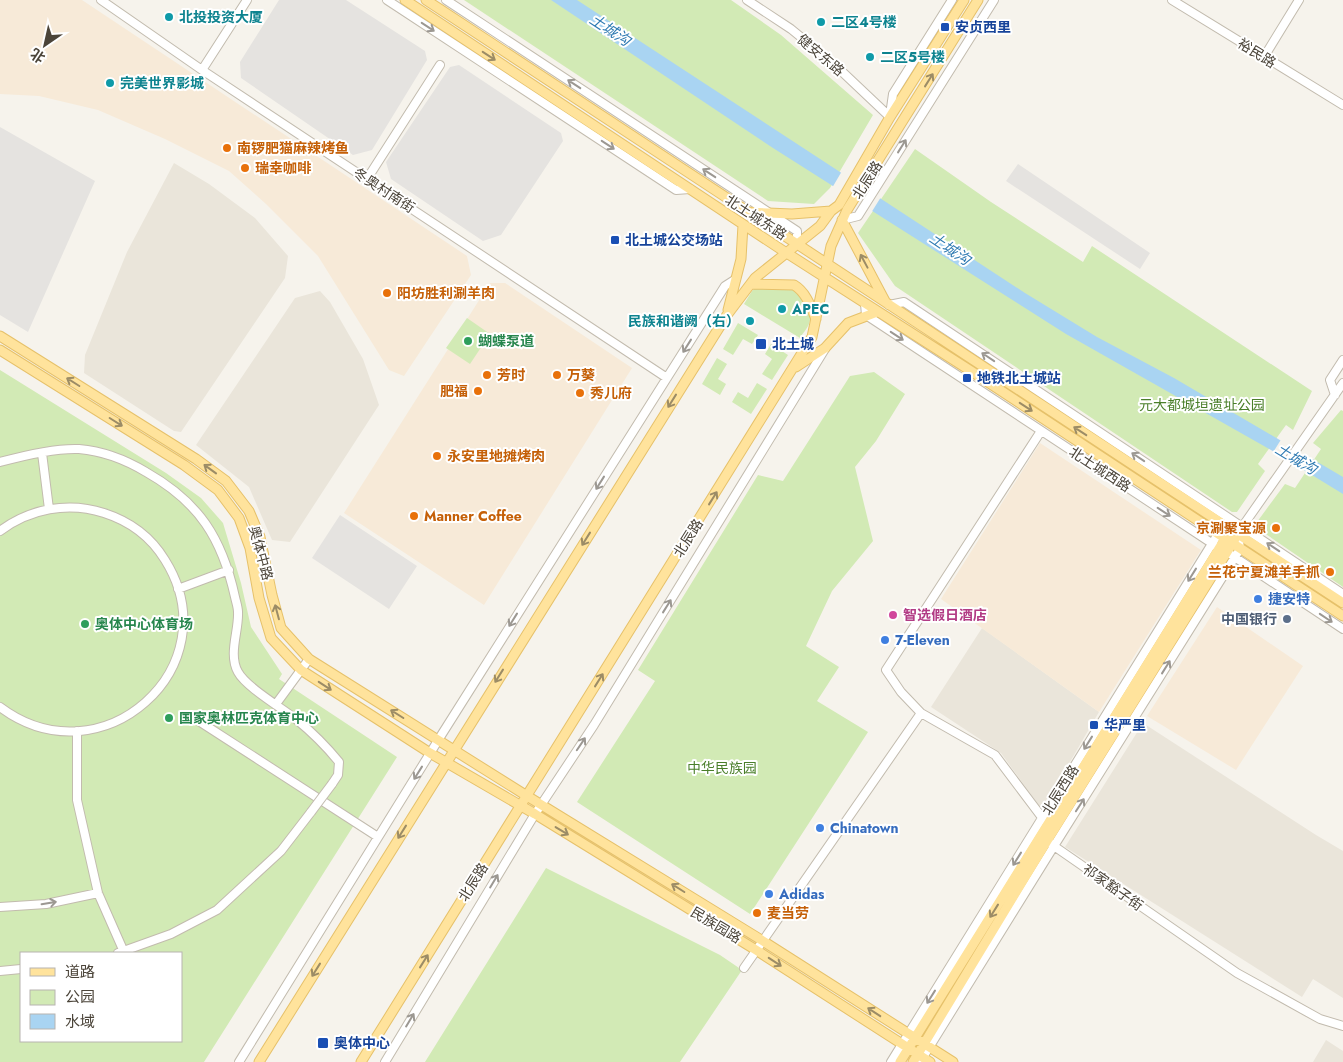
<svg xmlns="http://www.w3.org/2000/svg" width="1343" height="1062" font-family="Jost,'Noto Sans SC',sans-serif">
<rect width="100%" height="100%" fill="#f6f3ec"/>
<path fill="#eae5da" d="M174 163 209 184 255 218 288 256 285 278 181 432 174 431 84 373 85 355 127 252Z
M320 291 330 302 363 359 379 405 290 542 272 540 249 487 196 445 295 298Z
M982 628 1099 712 1042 810 1001 753 931 707Z
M1143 723 1316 835 1343 851V998L1313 979 1302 997 1065 847Z
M1326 1040 1343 1051V1062H1313Z"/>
<path fill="#f7ead8" d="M0 0H82L467 256 471 275 404 376 389 370 318 256 266 204 229 171 165 139 98 110 39 96 0 94Z
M490 283H505L632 368 484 605 344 513Z
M1040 443 1201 550 1099 712 941 599Z
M1217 607 1303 666 1236 770 1147 716Z"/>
<path fill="#d2eab5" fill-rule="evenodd" d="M464 0H731L781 35 873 115 830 188 814 204 768 201Z
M915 149 991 202 1083 262 1092 246 1312 391 1293 430 1286 425 1258 464 1265 471 1237 512H1232L895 286 858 233Z
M757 286H793C801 296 814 311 809 324 807 329 802 334 800 338L744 304 752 291Z
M467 318 490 334 470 364 446 348Z
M738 323 758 335 752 344 743 339 733 355 723 349Z
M771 344 788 355 772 380 762 374 772 359 765 354Z
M717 358 727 364 718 379 726 384 720 395 702 384Z
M0 370 166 473 201 498 223 523 241 583 251 627 282 674 279 679 397 757 204 1062H0ZM21 953H181V1041H21Z
M874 372 905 394 876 441 855 467 873 541 832 591 806 646 839 667 817 701 868 732 750 914 577 802 655 681 638 670 758 475 783 481 850 376Z
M757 383 767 389 751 414 732 402 738 392 748 398Z
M1341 410 1343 411V587L1254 526 1285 484 1295 488 1321 449 1313 443Z
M546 868 720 955 742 970 680 1062H425Z"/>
<path fill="#e5e3e0" d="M279 0H346L425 51 427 60 372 150 353 155 241 78 240 62Z
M459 65 561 133 563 141 501 235 483 241 391 179 386 162 450 67Z
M0 127 95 181 28 332 0 315Z
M1018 164 1150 253 1140 269 1006 181Z
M340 515 417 566 389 609 312 558Z"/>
<path fill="#a9d4f2" d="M551 0H577L1025 293 1097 337 1174 378 1326 467 1343 477V494L1271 450 1066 334 773 148Z"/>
<path fill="#f6f3ec" d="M842 171 881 197 871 213 832 188Z
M1282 438 1313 456 1303 472 1272 454Z"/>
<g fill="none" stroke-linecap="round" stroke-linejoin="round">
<defs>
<path id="minor" d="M101 0 202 70 667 378
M387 0 676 190 690 189
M446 0 797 231V245
M747 0 791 29 835 65 890 117
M1172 0 1343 105
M1264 57 1299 0
M202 70 247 0
M890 115 893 94 952 0
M367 179 440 65
M842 220 858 216 994 0
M865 304 866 315 1216 546
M889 305 904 302 1343 594
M1335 395 1330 380 1343 360
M42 453 49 509
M0 462C22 456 56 448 79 449 103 451 126 460 146 472 199 502 222 538 235 597 236 602 238 607 238 612 239 631 228 654 238 672 246 687 282 708 297 720 313 733 326 746 339 762L338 775 332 784
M1240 530 1343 383
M0 531C29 509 68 501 104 513 129 521 151 537 165 560 232 667 101 783 0 707
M1230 554 1343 629
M178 589 229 570
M276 704 309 659
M921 713 995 755 1044 820
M194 718 378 837
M77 731V800L98 893 124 952
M1051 844 1237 973 1320 1019 1343 1026
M0 907 46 904 98 893
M118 953 171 934 217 910 281 851 311 812
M744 968 921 713 901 692 886 670 1041 431
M0 971 21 969
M239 1062 442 734 725 286 736 279
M385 1062 535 814 594 725 825 349
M891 1062 1218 534H1223
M920 1062 1054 846 1240 549 1238 534"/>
<path id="major" d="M405 0 782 250 971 371 1343 616
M426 0 1343 603
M748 212 792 214 831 211
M842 220 885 301
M751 284 794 285C806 292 811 307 816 319
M728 310 741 259 743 225
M0 336 196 459 226 481 249 511 260 537 272 595 281 628 309 659 527 796 763 941 953 1062
M0 350 184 465 218 490 239 518 250 548 259 598 271 638 301 670 430 753 535 814 756 950 930 1062
M796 367 825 348 848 323 877 312
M259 1062 727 315 755 278 820 226 831 211 839 205 890 117 964 0
M361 1062 812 337 831 246 847 210 978 0
M900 1062 1225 539 1229 538
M913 1062 1047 841 1235 539"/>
</defs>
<use href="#minor" stroke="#c2bbae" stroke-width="10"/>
<use href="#major" stroke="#e6c16a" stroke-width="11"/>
<use href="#minor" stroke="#fff" stroke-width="8"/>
<use href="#major" stroke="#ffe39c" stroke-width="9"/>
<defs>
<path id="minor-bridge" d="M311 812 332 784"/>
</defs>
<use href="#minor-bridge" stroke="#c2bbae" stroke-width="10" stroke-linecap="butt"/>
<use href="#minor-bridge" stroke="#fff" stroke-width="8"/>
</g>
<defs><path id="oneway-shaft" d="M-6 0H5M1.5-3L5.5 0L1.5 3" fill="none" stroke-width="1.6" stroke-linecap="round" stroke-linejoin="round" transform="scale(1.25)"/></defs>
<g stroke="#9c9892">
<use href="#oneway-shaft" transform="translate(428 27) rotate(33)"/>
<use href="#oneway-shaft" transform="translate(574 84) rotate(-147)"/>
<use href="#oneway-shaft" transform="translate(608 145) rotate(33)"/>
<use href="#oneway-shaft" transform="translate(902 146) rotate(-58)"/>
<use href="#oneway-shaft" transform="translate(709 173) rotate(-147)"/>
<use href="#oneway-shaft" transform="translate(897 336) rotate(33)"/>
<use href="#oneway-shaft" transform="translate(687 346) rotate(122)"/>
<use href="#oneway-shaft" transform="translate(988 357) rotate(-146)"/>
<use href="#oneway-shaft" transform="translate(1138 457) rotate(-146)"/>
<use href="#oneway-shaft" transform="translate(600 483) rotate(122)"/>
<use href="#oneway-shaft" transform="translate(1164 512) rotate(33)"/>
<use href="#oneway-shaft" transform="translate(1273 547) rotate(-146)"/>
<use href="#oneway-shaft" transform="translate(1192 575) rotate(122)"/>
<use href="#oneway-shaft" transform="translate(667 606) rotate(-58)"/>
<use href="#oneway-shaft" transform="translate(1326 618) rotate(34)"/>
<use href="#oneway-shaft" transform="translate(513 620) rotate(122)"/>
<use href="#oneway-shaft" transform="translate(1166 667) rotate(-58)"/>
<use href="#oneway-shaft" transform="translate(1088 743) rotate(122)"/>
<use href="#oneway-shaft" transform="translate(581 744) rotate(-56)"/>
<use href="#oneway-shaft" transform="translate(418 773) rotate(122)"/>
<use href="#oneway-shaft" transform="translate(1080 805) rotate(-57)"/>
<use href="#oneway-shaft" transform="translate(1017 859) rotate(122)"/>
<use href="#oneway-shaft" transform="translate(494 881) rotate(-59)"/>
<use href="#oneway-shaft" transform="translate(49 903) rotate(-9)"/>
<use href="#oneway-shaft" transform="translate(931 997) rotate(122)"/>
<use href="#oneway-shaft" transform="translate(410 1020) rotate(-59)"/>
</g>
<g stroke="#9c8c66">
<use href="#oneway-shaft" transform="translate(489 56) rotate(33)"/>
<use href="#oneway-shaft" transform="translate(929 80) rotate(-58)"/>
<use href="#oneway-shaft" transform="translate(864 261) rotate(-118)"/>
<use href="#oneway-shaft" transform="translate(73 382) rotate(-148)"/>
<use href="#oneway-shaft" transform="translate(672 401) rotate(122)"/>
<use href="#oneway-shaft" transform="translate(1026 407) rotate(33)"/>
<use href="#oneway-shaft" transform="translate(116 422) rotate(32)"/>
<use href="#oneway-shaft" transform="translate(1080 431) rotate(-147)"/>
<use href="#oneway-shaft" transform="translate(210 469) rotate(-144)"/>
<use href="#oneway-shaft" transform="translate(713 498) rotate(-58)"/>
<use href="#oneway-shaft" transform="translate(586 539) rotate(122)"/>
<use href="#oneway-shaft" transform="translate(277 612) rotate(-105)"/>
<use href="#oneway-shaft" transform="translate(499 676) rotate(122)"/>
<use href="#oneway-shaft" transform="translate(599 680) rotate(-58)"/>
<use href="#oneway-shaft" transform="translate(325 686) rotate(33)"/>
<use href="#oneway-shaft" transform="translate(397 714) rotate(-148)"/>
<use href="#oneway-shaft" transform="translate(562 831) rotate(31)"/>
<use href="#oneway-shaft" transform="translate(402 832) rotate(122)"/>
<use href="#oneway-shaft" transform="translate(678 888) rotate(-148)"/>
<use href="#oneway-shaft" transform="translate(994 911) rotate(122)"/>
<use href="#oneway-shaft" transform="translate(424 961) rotate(-58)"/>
<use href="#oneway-shaft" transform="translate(775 962) rotate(33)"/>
<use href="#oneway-shaft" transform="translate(316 970) rotate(122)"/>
<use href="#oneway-shaft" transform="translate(874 1012) rotate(-147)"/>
</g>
<g fill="#0f9aa8" stroke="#fff" stroke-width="2">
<circle cx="169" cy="17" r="5"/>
<circle cx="821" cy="22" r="5"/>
<circle cx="870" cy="57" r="5"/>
<circle cx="110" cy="83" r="5"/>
<circle cx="782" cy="309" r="5"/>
<circle cx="750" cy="321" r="5"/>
</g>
<g fill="#1a4fb4" stroke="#fff" stroke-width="2">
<rect x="940" y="22" width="10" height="10" rx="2.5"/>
<rect x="610" y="235" width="10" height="10" rx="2.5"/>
<rect x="755" y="338" width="12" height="12" rx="2.5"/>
<rect x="962" y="373" width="10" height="10" rx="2.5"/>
<rect x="1089" y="720" width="10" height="10" rx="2.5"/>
<rect x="317" y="1037" width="12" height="12" rx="2.5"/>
</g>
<g fill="#e8710a" stroke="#fff" stroke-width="2">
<circle cx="227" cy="148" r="5"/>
<circle cx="245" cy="168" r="5"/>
<circle cx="387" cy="293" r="5"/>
<circle cx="487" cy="375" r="5"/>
<circle cx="557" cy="375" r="5"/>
<circle cx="478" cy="391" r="5"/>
<circle cx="580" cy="393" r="5"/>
<circle cx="437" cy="456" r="5"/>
<circle cx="414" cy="516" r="5"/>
<circle cx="1276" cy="528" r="5"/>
<circle cx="1330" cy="572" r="5"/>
<circle cx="757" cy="913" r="5"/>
</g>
<g fill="#2e9e5b" stroke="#fff" stroke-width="2">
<circle cx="468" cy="341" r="5"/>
<circle cx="85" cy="624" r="5"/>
<circle cx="169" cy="718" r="5"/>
</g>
<g fill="#3f7fe0" stroke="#fff" stroke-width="2">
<circle cx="1258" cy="599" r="5"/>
<circle cx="885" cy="640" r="5"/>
<circle cx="820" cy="828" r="5"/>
<circle cx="769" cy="894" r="5"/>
</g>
<circle fill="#d1479c" stroke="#fff" stroke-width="2" cx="893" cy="615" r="5"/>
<circle fill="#5c6f8a" stroke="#fff" stroke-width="2" cx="1287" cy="619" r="5"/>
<g text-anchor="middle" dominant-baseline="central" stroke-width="4" stroke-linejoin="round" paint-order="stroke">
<g font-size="14" font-weight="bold" fill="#0d838f" stroke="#fff" text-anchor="start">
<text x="179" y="17">北投投资大厦</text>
<text x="831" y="22">二区4号楼</text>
<text x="880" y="57">二区5号楼</text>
<text x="120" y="83">完美世界影城</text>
<text x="792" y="309">APEC</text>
<text x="740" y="321" text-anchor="end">民族和谐阙（右）</text>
</g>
<g font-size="14" font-weight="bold" fill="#164399" stroke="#fff" text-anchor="start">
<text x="955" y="27">安贞西里</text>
<text x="625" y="240">北土城公交场站</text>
<text x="772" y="344">北土城</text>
<text x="977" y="378">地铁北土城站</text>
<text x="1104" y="725">华严里</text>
<text x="334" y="1043">奥体中心</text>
</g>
<g font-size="14" fill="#4b4439" stroke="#fff">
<text transform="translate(1257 53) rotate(32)">裕民路</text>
<text transform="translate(821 55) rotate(40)">健安东路</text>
<text transform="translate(867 180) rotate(-57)">北辰路</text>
<text transform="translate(384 190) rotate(33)">冬奥村南街</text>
<text transform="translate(756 217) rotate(33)">北土城东路</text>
<text transform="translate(1100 469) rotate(33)">北土城西路</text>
<text transform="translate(688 538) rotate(-58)">北辰路</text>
<text transform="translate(261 553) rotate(75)">奥体中路</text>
<text transform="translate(1060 790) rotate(-58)">北辰西路</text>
<text transform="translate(473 882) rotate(-58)">北辰路</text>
<text transform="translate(1113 887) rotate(35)">祁家豁子街</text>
<text transform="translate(716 925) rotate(31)">民族园路</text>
</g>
<g font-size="14" font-weight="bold" fill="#c56008" stroke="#fff" text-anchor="start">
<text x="237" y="148">南锣肥猫麻辣烤鱼</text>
<text x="255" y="168">瑞幸咖啡</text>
<text x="397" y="293">阳坊胜利涮羊肉</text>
<text x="497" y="375">芳时</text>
<text x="567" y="375">万葵</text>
<text x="468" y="391" text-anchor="end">肥福</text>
<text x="590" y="393">秀儿府</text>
<text x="447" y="456">永安里地摊烤肉</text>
<text x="424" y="516">Manner Coffee</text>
<text x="1266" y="528" text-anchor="end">京涮聚宝源</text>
<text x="1320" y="572" text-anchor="end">兰花宁夏滩羊手抓</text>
<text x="767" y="913">麦当劳</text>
</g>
<g font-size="14" font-weight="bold" fill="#27864d" stroke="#fff" text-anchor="start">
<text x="478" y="341">蝴蝶泵道</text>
<text x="95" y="624">奥体中心体育场</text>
<text x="179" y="718">国家奥林匹克体育中心</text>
</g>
<g font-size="14" fill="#4a7f2a" stroke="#fff">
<text x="1202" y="405">元大都城垣遗址公园</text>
<text x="722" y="768">中华民族园</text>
</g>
<g font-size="14" font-weight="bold" fill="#366cbe" stroke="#fff" text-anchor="start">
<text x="1268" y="599">捷安特</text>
<text x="895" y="640">7-Eleven</text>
<text x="830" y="828">Chinatown</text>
<text x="779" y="894">Adidas</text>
</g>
<g font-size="14" font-weight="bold" fill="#b23c85" stroke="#fff" text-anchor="start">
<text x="903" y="615">智选假日酒店</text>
</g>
<g font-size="14" font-weight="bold" fill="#4e5e75" stroke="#fff" text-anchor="end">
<text x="1277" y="619">中国银行</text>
</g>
<g font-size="15" font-style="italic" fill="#2e7ab2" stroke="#fff">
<text transform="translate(610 30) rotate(33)">土城沟</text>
<text transform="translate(950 249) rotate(34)">土城沟</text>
<text transform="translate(1296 459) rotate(31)">土城沟</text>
</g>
</g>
<rect x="20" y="952" width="162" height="90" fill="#ffffff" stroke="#b7b4b0"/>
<rect x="30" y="968" width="25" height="8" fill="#ffe39c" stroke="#b7b4b0"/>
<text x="65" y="977" font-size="15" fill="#4b4439">道路</text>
<rect x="30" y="990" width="25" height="15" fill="#d2eab5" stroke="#b7b4b0"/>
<text x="65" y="1002" font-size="15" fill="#4b4439">公园</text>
<rect x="30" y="1014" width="25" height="15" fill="#a9d4f2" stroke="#b7b4b0"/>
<text x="65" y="1027" font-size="15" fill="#4b4439">水域</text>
<g transform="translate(45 45) rotate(214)" stroke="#ffffff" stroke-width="4" paint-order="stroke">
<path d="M0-4L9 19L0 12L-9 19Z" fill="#4b4439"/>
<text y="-8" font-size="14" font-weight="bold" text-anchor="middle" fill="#4b4439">北</text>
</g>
</svg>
